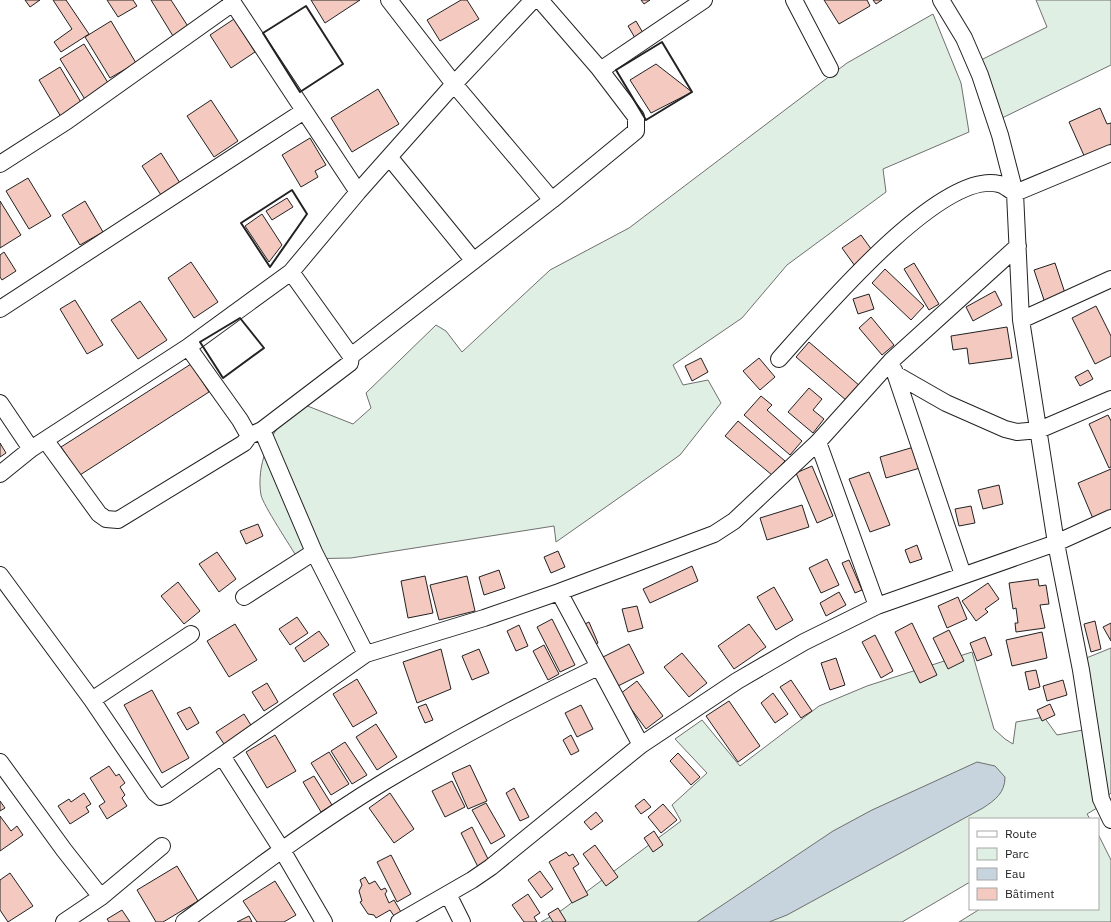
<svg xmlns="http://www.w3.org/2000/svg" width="1111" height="922" font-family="'IBM Plex Sans',sans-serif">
<rect width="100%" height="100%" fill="#fff"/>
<path fill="#e0efe3" stroke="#6f6f6f" d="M1036 0H1111V65L1000 119 979 61 1047 27Z
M933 14 961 83 969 132 883 169 886 192 787 265 742 318 673 365 683 385 708 380 721 403 680 455 556 542 554 526 351 558 298 559C291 547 263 505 261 495 256 467 269 431 292 412 295 409 301 407 305 405L353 424 371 408 366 393 436 325 446 331 462 352 550 270 629 228 847 63Z
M1111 648V793L1097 808 1087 814 1090 819H970V882L902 922H541L562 910 681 821 672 805 707 773 675 739 702 720 740 766 819 706 867 686 972 652 994 729 1005 739 1013 744 1016 722 1044 717 1057 735 1093 728 1079 661Z
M1098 834 1111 860V922H959L980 909H1098Z"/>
<path fill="#c7d3dd" stroke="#6f6f6f" d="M977 762 995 766 1005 777C1005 793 995 800 983 808L787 915 769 922H697L833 831 872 810Z"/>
<path fill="#f3c9c0" stroke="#222" d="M25 0H40L30 7Z
M53 0H66L89 34 61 52 54 42 72 29Z
M107 0H133L137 6 118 17Z
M151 0H171L191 31 176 41Z
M311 0H360L325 23Z
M461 0H467L479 19 440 41 427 20Z
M641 0H650L644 4Z
M824 0H867L870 6 839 24Z
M873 0H882L876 4Z
M234 19 255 52 231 68 210 35Z
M111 21 136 63 110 78 85 37Z
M636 21 643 33 635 38 628 26Z
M84 44 110 86 86 101 60 59Z
M656 64 692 92 651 113 630 80Z
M60 67 82 104 61 117 39 80Z
M378 89 399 124 352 152 331 118Z
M211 100 238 141 214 157 187 116Z
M1100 108 1107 124 1111 123V148L1086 160 1069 122Z
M310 138 326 165 315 171 318 177 301 187 282 155Z
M161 153 180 183 161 195 142 166Z
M28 178 51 216 29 229 6 191Z
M287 198 293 207 272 220 266 211Z
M0 201 21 235 0 248Z
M85 201 103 232 80 245 62 215Z
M262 214 282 245 269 262 245 226Z
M861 235 874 253 855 266 842 248Z
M4 252 16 271 2 280 0 277V255Z
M191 262 218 302 194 318 168 278Z
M914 263 939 304 929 310 904 269Z
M1055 263 1066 296 1045 303 1034 270Z
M885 269 924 306 911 320 872 283Z
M995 291 1002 305 973 321 966 307Z
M869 294 874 309 858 314 853 299Z
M75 300 103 345 87 354 60 309Z
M140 301 167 340 138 359 111 320Z
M1096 306 1111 336V356L1095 364 1072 318Z
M871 317 894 345 882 355 859 328Z
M1007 327 1012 358 969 364 967 348 953 350 951 336Z
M809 342 860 386 847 401 796 357Z
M701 358 708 372 692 381 685 366Z
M759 358 775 377 760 390 743 371Z
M191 364 209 392 80 475 61 447Z
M1088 370 1093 379 1080 386 1075 377Z
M809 388 822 399 813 410 824 419 813 433 788 412Z
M761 396 772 405 767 410 802 441 790 455 744 415Z
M1108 415 1111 421V467L1109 468 1089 424Z
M738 421 785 461 772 475 725 436Z
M0 443 6 453 0 457Z
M914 447 920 468 886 478 880 457Z
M812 466 833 516 817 523 796 473Z
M1111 469V514L1094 521 1078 483Z
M869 472 890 525 870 532 849 479Z
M999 485 1003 504 983 509 978 490Z
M802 505 809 527 767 540 760 518Z
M971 506 975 523 959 526 955 509Z
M258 524 263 536 246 544 240 531Z
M917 545 922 559 910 563 905 550Z
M558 551 565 567 551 573 544 557Z
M217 552 236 579 219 592 199 564Z
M827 559 839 585 821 593 809 568Z
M849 560 862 590 855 593 842 563Z
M692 566 698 581 650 603 643 589Z
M499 570 505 588 484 595 479 577Z
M425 576 433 613 408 618 401 581Z
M467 576 475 611 439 620 430 585Z
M1038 579 1039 586 1046 585 1049 604 1040 605 1045 628 1016 632 1015 623H1018L1016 608 1013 609 1009 583Z
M178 582 200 611 184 624 161 596Z
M988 583 999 599 985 609 988 612 976 621 962 601Z
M774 587 793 620 776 630 757 597Z
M839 592 846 605 826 616 820 603Z
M958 597 967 619 947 628 938 606Z
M637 606 643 628 628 632 622 609Z
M297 617 308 633 290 645 279 629Z
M552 619 575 665 560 672 537 627Z
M1095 621 1101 649 1091 652 1084 624Z
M589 622 598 643 589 647 579 627Z
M912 623 937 675 920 683 895 632Z
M1111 623V641L1103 627Z
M235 624 257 660 229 677 207 641Z
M749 624 766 647 734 669 718 646Z
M519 625 528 646 516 651 507 631Z
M949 630 964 661 948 669 933 638Z
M319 631 329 645 304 662 295 648Z
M1042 632 1047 658 1012 666 1006 640Z
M875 635 893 671 881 678 862 642Z
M985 637 992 655 977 661 970 643Z
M629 644 644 673 614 688 599 659Z
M544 645 559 674 548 680 533 651Z
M441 649 451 689 417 703 403 662Z
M479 649 489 673 472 680 462 656Z
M682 653 707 683 689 697 664 667Z
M836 658 845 685 830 690 821 663Z
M1036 670 1040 687 1029 690 1025 672Z
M357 679 377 713 353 727 333 694Z
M791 680 812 711 801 718 780 687Z
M1063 680 1067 695 1047 701 1043 686Z
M637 681 663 716 646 729 620 694Z
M267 683 278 702 264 711 252 692Z
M152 690 189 758 162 773 124 705Z
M773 693 788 714 775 723 761 703Z
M729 701 760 746 738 762 706 716Z
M426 704 433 720 425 723 418 707Z
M1050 704 1055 715 1042 721 1037 710Z
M581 705 593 729 577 737 565 713Z
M190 707 199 723 187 730 177 713Z
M244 714 254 730 226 747 216 732Z
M376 724 397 757 377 770 356 737Z
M275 735 296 771 267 788 246 752Z
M571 735 579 751 571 755 563 740Z
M345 742 367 775 352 784 331 751Z
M329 752 349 784 331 795 311 763Z
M678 753 700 777 691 785 670 761Z
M470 765 487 801 468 809 452 773Z
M109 766 116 776 119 774 125 783 120 787 125 795 122 798 127 806 107 819 99 806 105 802 90 778Z
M314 776 332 805 321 812 303 782Z
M452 781 465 807 445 817 432 791Z
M514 788 529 817 520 821 506 793Z
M84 793 91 804 86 807 89 812 70 824 58 806 69 799 71 802Z
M390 793 414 829 394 843 369 808Z
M644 799 651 807 641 814 635 806Z
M0 801 5 808 0 811Z
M486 803 505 836 491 844 472 810Z
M663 804 677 820 661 833 648 817Z
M596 812 603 821 591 830 584 822Z
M0 816 11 831 17 826 23 835 0 851Z
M472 827 490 863 479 869 461 833Z
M654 831 663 845 653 852 644 838Z
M595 845 618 877 606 886 583 854Z
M566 852 569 856 573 854 579 864 573 868 588 895 572 903 549 862Z
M391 855 411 894 397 902 377 862Z
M177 866 198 901 163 922H156L137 890Z
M540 871 553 889 541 898 528 880Z
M10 873 33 906 8 922 0 910V880Z
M365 877 369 884 375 881 381 890 385 888 387 891 385 894 389 903 394 900 401 912 394 916 390 910 376 918 374 915 368 914 360 902 362 901 359 891 362 885 360 880Z
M275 881 296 915 284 922H257L243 901Z
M528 894 540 913 534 917 537 922H524L512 905Z
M558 908 566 921 564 922H553L548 914Z
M122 910 130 922H109L107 919Z
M249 916 252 922H237Z"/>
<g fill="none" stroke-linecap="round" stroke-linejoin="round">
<defs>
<path id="minor" d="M231 0 358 192
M389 0 454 84 552 200
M540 0 598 67H605L704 0
M794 0 830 69
M941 0 964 38 980 75 1000 135 1015 193 1021 320 1056 543 1081 670 1101 799 1111 820
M390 158 473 260
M0 164 67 121 233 3
M0 309 304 111
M1021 320 1111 279
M351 356 552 200 636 131V117L598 67
M779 359C817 317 940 169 999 184 1005 185 1010 191 1015 193L1111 153
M894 370 963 575
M897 375 946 403 1005 429 1017 432 1039 430 1111 399
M0 403 31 449
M262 430 314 552
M249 436 262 430 350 363 351 356 291 272
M46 441 99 514 106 519 118 520 244 443 249 436 240 420 188 347
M818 442 877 606
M0 474 31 449 188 347 291 272 358 192 454 84 533 0
M0 575 92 700 155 793 160 797 166 795 366 654 484 618 559 592 714 534 734 521 766 491 818 442 891 361 1018 246
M559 592 641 745
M244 597 314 552 366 654
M92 700 191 634
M222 756 282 850 324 922
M0 762 64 850 101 897
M448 894 462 922
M64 922 101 897 162 846
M184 922C249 874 313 825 382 783 452 741 525 702 598 667
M399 922 472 880 491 867 641 745 737 681 804 642 877 606 1056 543 1111 518"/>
</defs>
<use href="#minor" stroke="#222" stroke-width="18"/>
<use href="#minor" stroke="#fff" stroke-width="16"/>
<path stroke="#222" stroke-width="2" d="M306 6 343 64 300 92 263 33Z
M662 42 692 92 646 120 616 70Z
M292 190 307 214 270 267 241 223Z
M240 318 264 348 223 378 200 342Z"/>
</g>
<rect x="969" y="818" width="130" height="92" fill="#ffffff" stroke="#a7a7a7"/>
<rect x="977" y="831" width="20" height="6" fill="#ffffff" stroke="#a7a7a7"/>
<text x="1005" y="838" font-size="12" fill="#222222">Route</text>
<rect x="977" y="848" width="20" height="12" fill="#e0efe3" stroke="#a7a7a7"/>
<text x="1005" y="858" font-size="12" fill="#222222">Parc</text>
<rect x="977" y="868" width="20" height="12" fill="#c7d3dd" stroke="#a7a7a7"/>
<text x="1005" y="878" font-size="12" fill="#222222">Eau</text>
<rect x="977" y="888" width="20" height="12" fill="#f3c9c0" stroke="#a7a7a7"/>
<text x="1005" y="898" font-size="12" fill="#222222">Bâtiment</text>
</svg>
